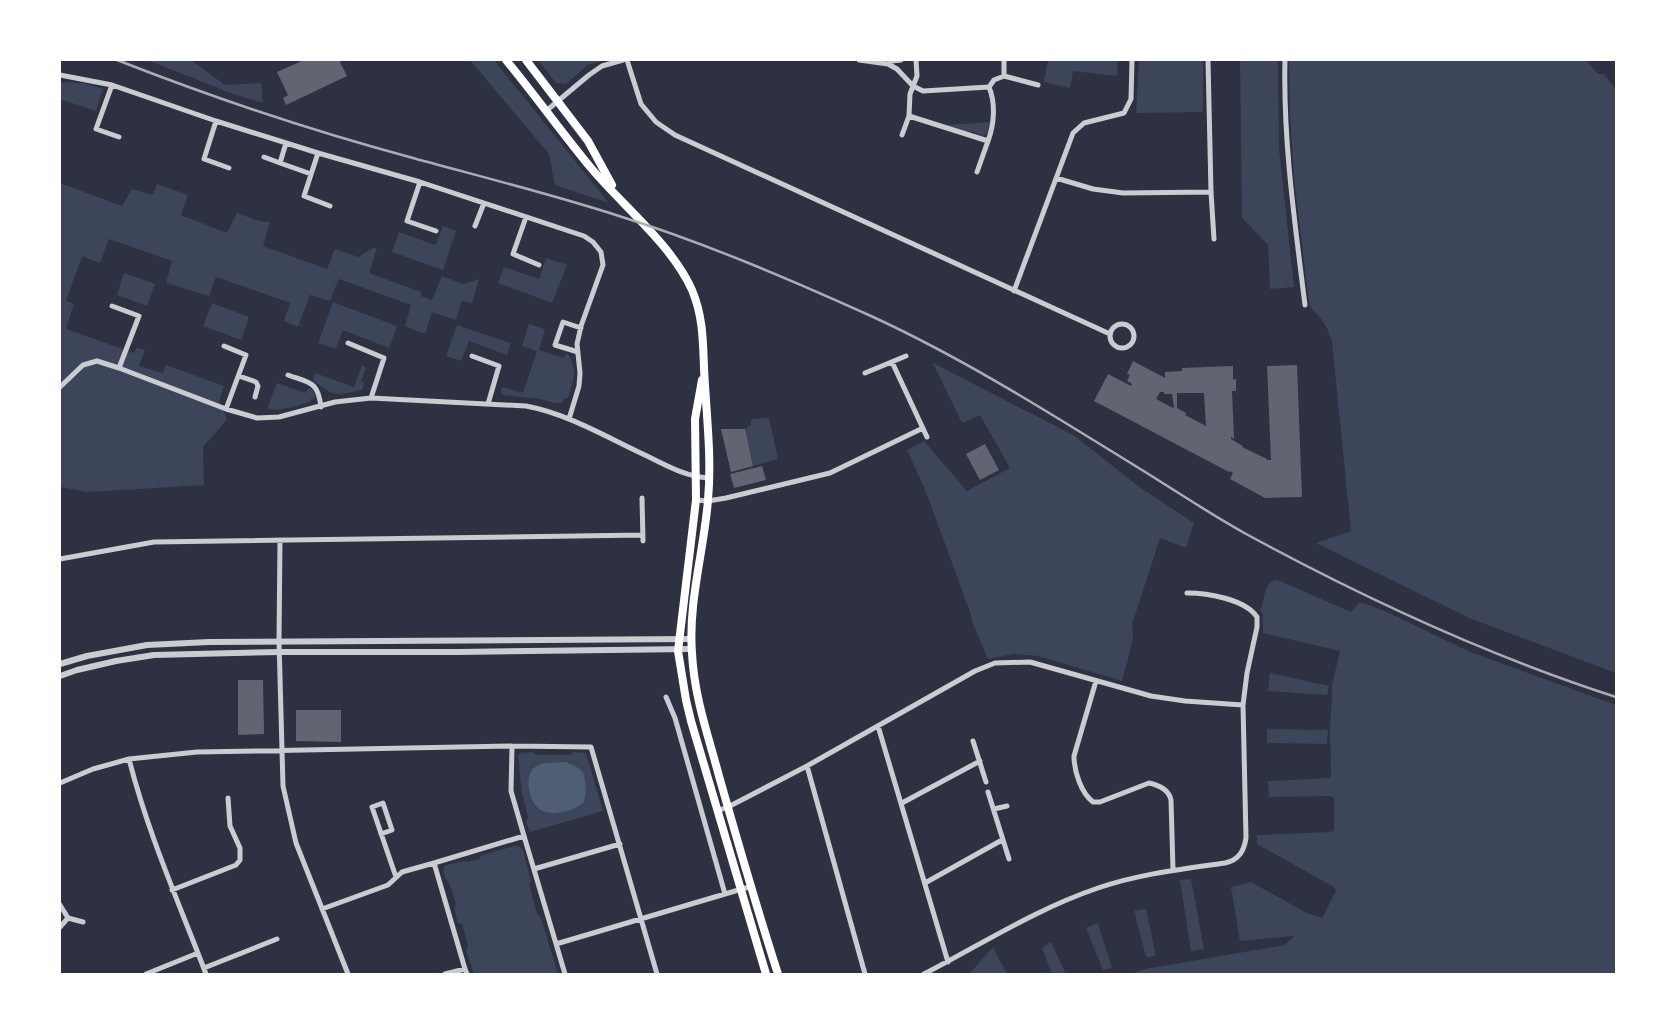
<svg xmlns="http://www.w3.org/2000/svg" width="1676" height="1034" font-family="'PT Sans',sans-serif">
<rect width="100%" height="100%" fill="#2d3142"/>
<path fill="#3c4559" d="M147 60H191L225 85 261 83 263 103 233 94Z
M470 60H494L609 203 555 185 549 154Z
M538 60H605L588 65 566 84 556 83Z
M1048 60H1118L1117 76 1073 71 1070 88 1044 82Z
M1139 60H1203V112L1136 113Z
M1240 60H1278L1279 149 1294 287 1270 289 1268 245 1242 218Z
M1289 60H1586L1598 74H1604L1616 90V673L1469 618 1316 543 1351 531 1332 342 1327 328 1319 316 1310 307 1307 286 1294 178 1290 112Z
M60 82 83 83 103 89 96 111 60 99Z
M990 122 987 134 983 136 971 131 969 133 946 125Z
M60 183 122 206 132 189 153 195 157 184 188 195 181 215 227 233 237 213 259 221 270 222 263 246 327 269 335 249 358 257 373 248H377L369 273 421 292V296L432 300 442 276 463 284 479 279 472 303 462 301 456 320 432 312 425 334 405 326 411 305 339 279 330 301 310 295 298 327 284 321 290 303 216 277 209 296 166 283 172 261 109 239 100 263 82 256 66 301 74 304 66 329 134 353 137 348 145 350 139 366 163 373 166 365 224 386 219 402 227 418 225 422 203 447 204 485 88 492 60 487Z
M443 226 456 231 443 270 392 252 399 232 435 245Z
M546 258 567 265 552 303 498 283 504 267 539 279Z
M124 273 155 284 147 306 117 295Z
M333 302 397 326 389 348 343 330 336 349 318 343Z
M212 303 249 317 241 340 203 326Z
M529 324 545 329 539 350 564 358 566 353C579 363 573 384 568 398H565L561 403H555L540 399 503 395 501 391 502 387 523 393 537 351 522 346Z
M457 325 511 343 507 355 469 341 461 361 446 356Z
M933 363 1075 436 1138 486 1194 523 1186 548 1160 538 1132 624 1133 639 1122 681 1038 656 1014 654 988 659 973 624 970 612 926 492 907 450 924 441 967 491 1010 468 980 415 962 423Z
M362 365 366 368 361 381 364 383 362 390C336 396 333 397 313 380L315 373 354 387Z
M277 383 305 393 309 388 312 389 316 397C307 406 279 411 267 409Z
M769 418 778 459 753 466 745 429 751 425V419Z
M1274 580 1280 581 1351 612 1360 602 1385 611 1468 651 1616 705V974H1130L1145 969 1285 945 1294 936 1240 941 1231 887 1251 882 1307 913 1322 918 1336 891 1334 887 1257 844V835L1331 832 1334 830V799L1331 796 1269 797 1268 781 1330 778 1331 776 1330 728 1332 697V685L1340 651 1263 633V614L1260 610C1266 600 1263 586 1274 580Z
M1270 673 1329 686 1327 695 1268 691Z
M1267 729 1328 730 1327 744 1267 743Z
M533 752 536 755H570L573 752 586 753 603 811 530 832 526 822 528 817 522 794 518 755 521 753Z
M515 846H519L523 850 531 880 529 884 537 914 541 918 558 974H474L466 951 468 946 462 924 458 923 454 908 456 904 449 882 446 880 443 871 444 867 446 865 463 861 467 862 479 859 482 855Z
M1191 879 1204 949 1191 951 1180 880Z
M1146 909 1156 956 1146 957 1134 911Z
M1098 923 1112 968 1103 970 1086 928Z
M1051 942 1066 974H1052L1042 948Z
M993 947 1007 974H969Z"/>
<path fill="#4f5d75" d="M566 762C570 764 579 767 582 771 587 778 586 794 584 802 575 811 549 818 538 808 529 801 524 776 534 768 541 761 556 763 566 762Z"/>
<path fill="#626471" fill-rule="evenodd" d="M304 60H339L347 76 286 105 283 98 288 95 277 72Z
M1133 361 1165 378V372L1182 371V368L1233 366V380L1236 379V391H1232L1234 439 1231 437V439L1243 446 1242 447 1267 459V460H1271L1267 366 1297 365 1302 497 1265 498 1230 479 1233 473 1230 471 1229 472 1094 401 1108 374 1131 386 1132 384 1127 381 1130 375 1127 374ZM1160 392H1164V394H1172L1174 407 1173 408 1156 399ZM1177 393H1204L1206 426 1185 415 1186 413 1177 408Z
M721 429H745L753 466 731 472Z
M985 444 999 470 980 480 966 454Z
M762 466 766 480 734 488 730 474Z
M238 680H263L264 734 238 735Z
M296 710H341V742L296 741Z"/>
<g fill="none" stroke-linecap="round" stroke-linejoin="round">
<path stroke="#caccd0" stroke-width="5" d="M627 60 641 104 656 122 675 135 1110 334
M859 60 888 64 897 69 913 86 923 91 989 87
M916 60 917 76 910 94 909 116 988 141C994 125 996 104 989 87L994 80 1004 76V60
M1208 60 1211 192 1214 239
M1285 60C1283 141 1295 224 1305 305
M888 64 892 61 901 60
M60 75 112 85 216 121 318 153 420 182 584 236 593 242 601 252 603 265 581 326 577 344 580 373 579 386 569 419
M1004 76 1038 85
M112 85 96 129 119 137
M546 111 589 75 602 66 623 60
M216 121 204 159 229 168
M902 135 909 116
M286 143 280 163 311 174
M318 153 304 196 330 206
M264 157 280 163
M977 172 988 141
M1056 178 1093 189 1123 193 1211 192
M420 182 407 221 436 231
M526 217 513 254 539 265
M475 226 484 203
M1014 291 1073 133 1084 123 1124 113 1131 99 1132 60
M112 306 139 316 119 368
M1110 336a12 12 0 1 1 24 0a12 12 0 1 1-24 0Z
M348 343 384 358 371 398
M224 346 246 355 226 409
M578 352 555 345 563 322 581 328
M472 356 499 366 488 404
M892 362 927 437
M865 373 906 356
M288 375C310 383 318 381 321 407
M239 376 256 382 258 386 255 397
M60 387 83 365 97 361 119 368 226 409 257 418 279 417 335 402 371 398 526 406C569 414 608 438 647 456 667 466 687 477 709 478
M642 498 643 541
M696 500 708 501 726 498 830 473 923 428
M280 540 279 641 283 786 296 843 348 974
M60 559 154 542 643 535
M1096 681 1074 756C1074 771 1081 793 1093 802H1100L1149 783C1158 785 1169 790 1171 800L1173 870
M666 697 675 718 725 894
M878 726 948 962
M973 741 986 782
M512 746 511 791 524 836
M129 759C148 834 179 903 206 974
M807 766 865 974
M60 783 93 769 129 759 197 752 512 746 591 747 657 974
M988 792 1009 859
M902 803 980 761
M994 809 1007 806
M717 811 728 807 807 766 975 671 995 663 1030 662 1151 696 1185 701 1243 705
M381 834 392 830 383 803 372 807 396 877
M534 869 620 844
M925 883 1002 840
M172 890 236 865 240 860V848L230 826 228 798
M60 905 68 918
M322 909 388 885 402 872 434 863
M60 927 68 918 83 922
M556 944 752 886
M204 968 277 939
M465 969 434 863 524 836 565 974
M146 974 198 953
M445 974 465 969 467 974
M924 974C982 944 1036 909 1098 888 1139 874 1182 869 1225 863 1239 860 1244 851 1246 838L1243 705 1247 673 1257 627V617C1245 599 1207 593 1187 593"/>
<path stroke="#caccd0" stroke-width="6" d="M60 664 87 656 147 645 209 642 692 639
M60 676 77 670 116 661 154 655 280 652H458L691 649"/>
<path stroke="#fff" stroke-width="8" d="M506 60C535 95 562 133 591 168 623 206 672 245 692 290 703 316 703 341 704 368 706 412 712 456 708 500 704 551 688 602 692 653 694 696 708 735 719 776 738 843 757 909 778 974
M526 60 588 141 612 185
M702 380 695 419 696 500 678 651 686 700 691 721 766 974"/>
<path stroke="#abadb3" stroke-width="2.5" d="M117 60C214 98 312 131 413 158 482 177 551 194 619 216 705 243 789 279 871 316 969 361 1059 419 1150 475 1182 495 1215 517 1248 535 1366 599 1489 656 1616 697"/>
</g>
<rect width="1676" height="1034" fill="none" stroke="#ffffff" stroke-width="122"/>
</svg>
